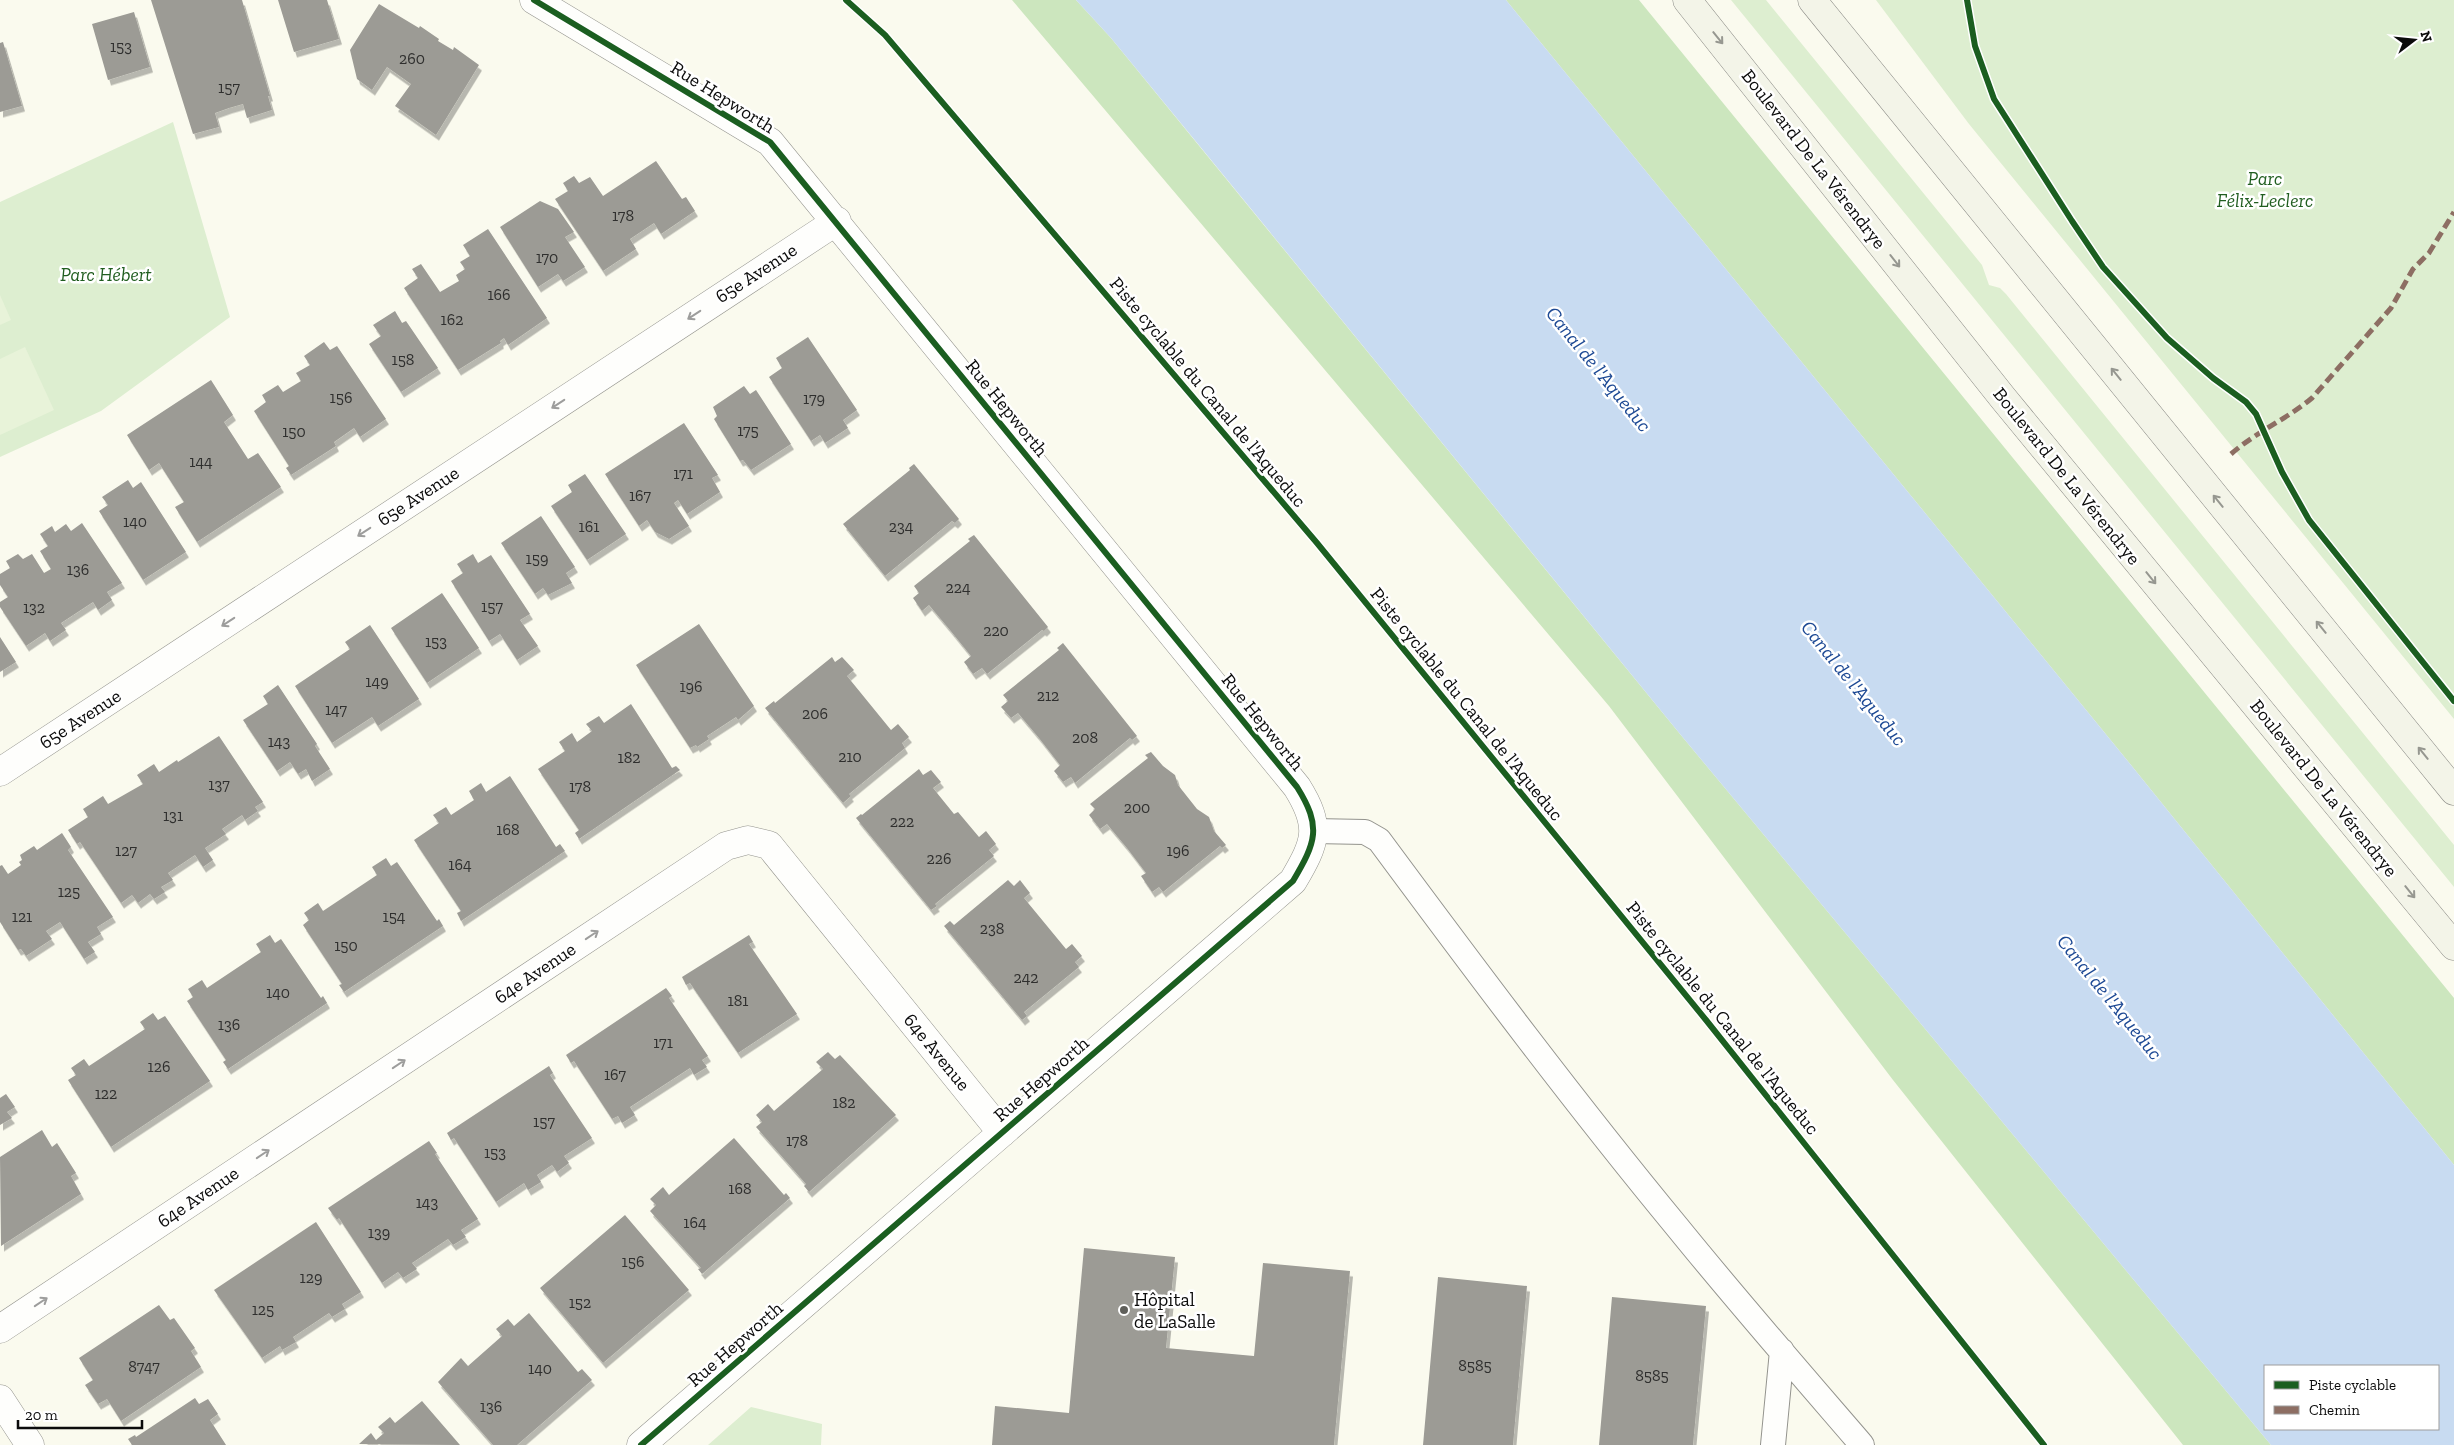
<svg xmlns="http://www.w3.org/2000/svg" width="2454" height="1445" font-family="'Zilla Slab',serif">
<defs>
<filter id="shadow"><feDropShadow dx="3" dy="5.5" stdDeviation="0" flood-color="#0004"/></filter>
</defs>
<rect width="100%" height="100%" fill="#fafaee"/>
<path fill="#ddeed0" d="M1731 0H1766L1982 265 1989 285 2000 288 2006 294 2454 845V887Z
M1876 0H2454V719L1969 124Z
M173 122 230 317 101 411 0 457V202Z
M751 1407 822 1424 821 1445H708Z"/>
<path fill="#cce6be" d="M1012 0H1076L1111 38 1680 734 2271 1445H2183L1893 1080 1609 706Z
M1506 0H1639L2454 998V1165L2131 765Z"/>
<path fill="#e8f3d9" d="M0 295 11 320 0 325Z
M25 347 54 410 0 435V359Z"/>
<path fill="#c8dbf1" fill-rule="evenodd" d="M1076 0H1506L2131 765 2454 1165V1445H2271L1680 734 1198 144 1111 38ZM2265 1366H2438V1429H2265Z"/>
<path fill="#9c9b95" filter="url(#shadow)" d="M151 0H242L270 96H268L272 110 247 118 243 104 229 108 215 113 219 127 193 134Z
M278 0H327L339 39 294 52Z
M379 4 419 28 420 26 439 39 438 41 453 50 454 47 479 65 436 135 395 106 411 84 387 67 372 90 357 79 350 50Z
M134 12 150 67 108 80 92 24Z
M3 42 22 106 0 112V43Z
M656 161 682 199 686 197 695 211 661 234 654 223 630 239 636 249 603 271 555 199 568 191 563 183 574 176 579 183 590 177 603 196Z
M540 201 558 209 574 232 565 237 585 267 563 281 558 274 538 287 500 227Z
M488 229 547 318 508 345 504 338 500 341 501 343 458 370 404 288 418 278 412 269 421 264 440 292 459 281 456 275 465 269 460 262 470 256 463 245Z
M395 311 402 323 406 321 438 368 401 392 369 344 381 336 373 325Z
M808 337 857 410 843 420 848 428 825 443 820 435 811 441 769 377 782 368 776 358Z
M324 342 330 350 337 346 386 419 360 437 354 428 334 442 336 446 291 475 286 468 289 466 254 411 266 402 262 395 278 385 283 392 301 381 296 373 310 365 304 356Z
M211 380 233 415 224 422 248 459 258 453 281 487 197 542 175 507 184 502 159 463 149 470 127 435Z
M744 386 750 394 756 390 791 444 751 470 743 460 740 461 714 419 717 416 713 407Z
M684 423 718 475 712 478 720 492 687 514 678 500 674 503 689 526 669 539 655 532 647 520 639 526 605 474Z
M914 464 959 519 955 523 952 521 885 576 843 524 910 470 909 468Z
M585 474 626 534 587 560 551 506 572 492 568 485Z
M128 480 133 488 141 482 186 552 143 580 99 511 108 505 102 497Z
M541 516 575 567 566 573 572 583 548 595 543 588 535 594 501 543Z
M82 523 122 583 107 592 112 600 98 610 93 602 61 623 66 630 50 641 45 633 26 646 0 607V602L8 597 0 585V574L10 568 6 561 18 554 23 559 32 554 44 573 51 569 40 551 48 546 40 534 52 526 55 532 66 524 71 531Z
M974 535 1048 627 1044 631 1042 630 987 674 982 668 973 674 964 662 971 656 950 630 929 605 922 611 913 598 919 593 914 586 970 541 968 539Z
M473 554 478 563 491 555 530 614 520 620 538 646 517 660 500 634 489 641 451 581 463 573 457 564Z
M442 593 479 648 427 683 391 628Z
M699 624 754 706 738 720 736 717 707 736 709 739 697 747 696 745 690 748 636 665Z
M370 625 419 699 378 726 372 717 332 743 295 686 350 649 345 642Z
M0 637 16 662 0 672Z
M1063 643 1137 736 1132 740 1130 738 1075 783 1071 777 1063 782 1054 771 1060 765 1039 738 1018 713 1011 718 1001 707 1008 701 1003 695 1059 650 1057 648Z
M832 657 835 662 842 657 854 670 847 676 891 730 898 724 909 737 902 743 905 748 849 794 851 796 843 803 765 708 774 701 775 703Z
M278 685 317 744 315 746 330 769 312 781 306 769 298 774 290 762 277 771 243 720 268 704 263 696Z
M631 704 672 768 676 766 680 770 579 839 575 833 579 830 538 769 565 751 559 742 572 733 577 742 592 731 586 724 599 716 604 723Z
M219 736 263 802 255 807 258 811 245 820 242 815 222 829 226 834 205 848 213 860 203 867 195 855 168 873 173 880 161 887 165 892 154 899 150 894 138 903 132 895 121 903 80 842 77 844 68 830 88 817 83 809 103 796 108 804 143 784 137 775 154 764 159 772 177 760 178 762Z
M1151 752 1163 766 1175 775 1178 785 1197 809 1209 817 1214 831 1226 845 1222 848 1220 846 1163 892 1159 887 1152 892 1141 876 1146 873 1127 848 1107 824 1100 829 1089 815 1095 809 1090 804 1148 758 1145 755Z
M919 769 923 775 931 770 941 782 933 788 954 814 958 812 979 837 986 831 996 844 989 850 994 856 935 904 937 906 931 910 856 818 861 814 862 815Z
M510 776 556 847 560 844 565 851 461 921 457 913 461 911 414 840 439 823 433 815 446 807 451 815 474 800 469 791 481 783 486 792Z
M62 833 71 847 68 850 113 917 97 927 101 934 88 942 95 952 84 959 60 922 46 931 52 939 26 956 21 949 18 950 0 922V866L2 865 8 874 21 865 19 862 22 860 20 855 34 846 37 850Z
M386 858 391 866 397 862 437 921 439 919 443 926 344 992 339 985 342 984 303 925 309 920 304 913 318 903 323 911 377 875 372 867Z
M1008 880 1014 886 1020 880 1030 893 1024 898 1066 949 1072 944 1082 956 1075 962 1079 967 1024 1012 1027 1016 1022 1020 944 926 950 921 954 925Z
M270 935 275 943 281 939 321 998 323 996 327 1003 228 1069 223 1062 226 1060 187 1001 193 997 188 989 202 980 207 988 261 952 256 944Z
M749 935 753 942 749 944 797 1014 738 1053 690 983 686 985 682 977Z
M666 988 672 996 669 998 708 1056 702 1060 707 1067 694 1075 690 1068 630 1107 635 1115 622 1123 618 1116 612 1119 574 1061 571 1063 566 1055Z
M153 1013 158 1020 165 1016 210 1081 111 1147 68 1080 76 1075 71 1068 84 1059 89 1066 145 1029 140 1022Z
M828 1052 835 1059 840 1055 896 1115 809 1192 804 1186 806 1184 756 1127 762 1122 756 1115 768 1104 774 1111 823 1069 816 1062Z
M549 1066 553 1073 550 1075 592 1138 564 1156 569 1163 557 1172 552 1165 537 1175 541 1182 528 1190 524 1183 496 1202 454 1138 451 1140 447 1133Z
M6 1094 15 1107 7 1112 12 1118 0 1125V1098Z
M42 1130 52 1147 57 1143 76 1173 71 1176 81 1194 1 1246 0 1157Z
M734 1138 784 1195 786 1193 790 1198 702 1274 698 1269 701 1268 650 1211 656 1205 650 1199 663 1187 669 1195Z
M429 1141 437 1153 435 1154 478 1219 461 1230 466 1237 453 1245 448 1239 412 1263 417 1269 403 1278 398 1272 382 1283 339 1218 337 1220 328 1208Z
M625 1215 689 1290 603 1363 540 1288Z
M316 1222 361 1292 342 1304 345 1309 332 1317 329 1313 293 1337 296 1342 282 1350 280 1346 262 1358 214 1290Z
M1084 1248 1175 1257 1166 1348 1254 1356 1263 1263 1350 1271 1334 1445H992L995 1406 1069 1413Z
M1438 1277 1527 1286 1513 1445H1423Z
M1612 1297 1706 1306 1693 1445H1599Z
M159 1305 170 1320 174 1318 195 1348 191 1351 201 1367 121 1421 107 1399 98 1404 85 1385 93 1380 79 1358Z
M529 1313 578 1372 582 1369 592 1380 517 1445H493L438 1382 461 1358 468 1366 502 1336 496 1329 508 1319 514 1326Z
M195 1398 199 1404 208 1399 218 1414 210 1420 226 1445H132L128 1439 135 1435 136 1437Z
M422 1401 460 1445 359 1444 371 1433 376 1440 384 1433 378 1427 390 1417 395 1423Z"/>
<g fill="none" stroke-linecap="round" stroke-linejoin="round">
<defs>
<path id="service" d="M1314 831 1365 832 1379 840C1476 971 1574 1102 1678 1228 1738 1302 1800 1373 1862 1445
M1773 1445 1782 1351"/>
<path id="minor" d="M534 0 770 142 1297 787C1322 827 1316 842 1293 881L641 1445
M0 772 837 221
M0 1329 726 846 748 840 769 845 1002 1133
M0 1399 30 1445"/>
<path id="secondary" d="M1687 0 2003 398 2454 946
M1812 0 2454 791"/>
</defs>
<use href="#service" stroke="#93938d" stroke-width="26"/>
<use href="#minor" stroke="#93938d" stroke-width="29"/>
<use href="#secondary" stroke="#898984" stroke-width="29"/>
<use href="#service" stroke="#fefefc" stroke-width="24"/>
<use href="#minor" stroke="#fefefc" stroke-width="28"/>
<use href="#secondary" stroke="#f3f4e8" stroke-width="28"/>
<path stroke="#8d6e63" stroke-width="5" stroke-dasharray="10 5" stroke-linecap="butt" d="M2231 454C2256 432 2287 419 2312 398L2391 308 2413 269 2429 253 2454 212"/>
<defs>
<path id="cycleway" d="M534 0 770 142 1297 787C1322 827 1316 842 1293 881L641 1445
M846 0 885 35 1317 543 1706 1020 2044 1445
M1967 0 1975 46 1994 99 2072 221 2103 267 2167 338 2213 378 2246 402 2256 414 2282 472 2309 520 2454 701"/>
</defs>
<use href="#cycleway" stroke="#fff" stroke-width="9"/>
<use href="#cycleway" stroke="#1b5e20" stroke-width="6"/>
</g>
<defs><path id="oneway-shaft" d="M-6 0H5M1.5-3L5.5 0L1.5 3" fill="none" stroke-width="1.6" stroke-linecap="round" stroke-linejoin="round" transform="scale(1.25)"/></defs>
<g stroke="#969790">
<use href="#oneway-shaft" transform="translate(1718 38) rotate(51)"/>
<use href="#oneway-shaft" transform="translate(1895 261) rotate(52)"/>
<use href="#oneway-shaft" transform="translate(2116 374) rotate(-129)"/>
<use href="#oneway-shaft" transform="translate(2218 501) rotate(-129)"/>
<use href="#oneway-shaft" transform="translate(2151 578) rotate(51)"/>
<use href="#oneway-shaft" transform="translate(2321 627) rotate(-129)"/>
<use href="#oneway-shaft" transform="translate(2423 753) rotate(-129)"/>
<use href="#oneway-shaft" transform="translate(2410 892) rotate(51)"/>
</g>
<g stroke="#9d9d9c">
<use href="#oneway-shaft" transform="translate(694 315) rotate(147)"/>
<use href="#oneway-shaft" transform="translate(558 404) rotate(147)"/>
<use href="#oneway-shaft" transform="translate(364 532) rotate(147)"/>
<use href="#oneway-shaft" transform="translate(228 622) rotate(147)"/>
<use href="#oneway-shaft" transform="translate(592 935) rotate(-34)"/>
<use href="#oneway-shaft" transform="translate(399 1064) rotate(-34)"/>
<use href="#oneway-shaft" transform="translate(263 1154) rotate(-34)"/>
<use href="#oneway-shaft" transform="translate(41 1302) rotate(-34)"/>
</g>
<circle fill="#5f5f5a" stroke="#fff" stroke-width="2" cx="1124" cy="1310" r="5"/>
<g text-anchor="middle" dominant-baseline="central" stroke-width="5" stroke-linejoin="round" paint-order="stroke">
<g font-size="16" fill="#2f2f2e">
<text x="121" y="46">153</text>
<text x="412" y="58">260</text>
<text x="229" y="87">157</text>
<text x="623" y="215">178</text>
<text x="547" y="257">170</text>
<text x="499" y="294">166</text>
<text x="452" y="319">162</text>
<text x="403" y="359">158</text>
<text x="341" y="397">156</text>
<text x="814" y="398">179</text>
<text x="748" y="430">175</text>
<text x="294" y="431">150</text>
<text x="201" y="461">144</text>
<text x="683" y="473">171</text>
<text x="640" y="495">167</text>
<text x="135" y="521">140</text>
<text x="589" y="526">161</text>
<text x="901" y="526">234</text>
<text x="537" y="558">159</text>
<text x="78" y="569">136</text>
<text x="958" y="587">224</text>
<text x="492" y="606">157</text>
<text x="34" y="607">132</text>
<text x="996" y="630">220</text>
<text x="436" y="641">153</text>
<text x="377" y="681">149</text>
<text x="691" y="686">196</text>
<text x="1048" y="695">212</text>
<text x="336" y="709">147</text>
<text x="815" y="713">206</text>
<text x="1085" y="737">208</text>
<text x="279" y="741">143</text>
<text x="850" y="756">210</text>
<text x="629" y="757">182</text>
<text x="219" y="784">137</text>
<text x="580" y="786">178</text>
<text x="1137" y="807">200</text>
<text x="173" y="815">131</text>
<text x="902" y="821">222</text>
<text x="508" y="829">168</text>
<text x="126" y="850">127</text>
<text x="1178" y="850">196</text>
<text x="939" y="858">226</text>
<text x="460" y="864">164</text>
<text x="69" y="891">125</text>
<text x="22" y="916">121</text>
<text x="394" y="916">154</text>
<text x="992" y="928">238</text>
<text x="346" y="945">150</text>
<text x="1026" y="977">242</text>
<text x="278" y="992">140</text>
<text x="738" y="1000">181</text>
<text x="229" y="1024">136</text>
<text x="663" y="1042">171</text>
<text x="159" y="1066">126</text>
<text x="615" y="1074">167</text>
<text x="106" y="1093">122</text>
<text x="844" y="1102">182</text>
<text x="544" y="1121">157</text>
<text x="797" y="1140">178</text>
<text x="495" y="1152">153</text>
<text x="740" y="1188">168</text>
<text x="427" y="1202">143</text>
<text x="695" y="1222">164</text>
<text x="379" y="1232">139</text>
<text x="633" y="1261">156</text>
<text x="311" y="1277">129</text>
<text x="580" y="1302">152</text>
<text x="263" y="1309">125</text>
<text x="1475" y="1365">8585</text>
<text x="144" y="1366">8747</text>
<text x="540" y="1368">140</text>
<text x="1652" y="1375">8585</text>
<text x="491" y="1406">136</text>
</g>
<g font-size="19" fill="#0b0b0b" stroke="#fff">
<text transform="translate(723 97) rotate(32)">Rue Hepworth</text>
<text transform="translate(1814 159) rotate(52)">Boulevard De La Vérendrye</text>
<text transform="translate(756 273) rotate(-33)">65e Avenue</text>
<text transform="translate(1208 392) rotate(50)">Piste cyclable du Canal de l'Aqueduc</text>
<text transform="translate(1007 408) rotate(51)">Rue Hepworth</text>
<text transform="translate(2067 476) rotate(51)">Boulevard De La Vérendrye</text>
<text transform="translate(418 496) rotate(-33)">65e Avenue</text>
<text transform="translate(1467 704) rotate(51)">Piste cyclable du Canal de l'Aqueduc</text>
<text transform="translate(80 719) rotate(-33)">65e Avenue</text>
<text transform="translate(1263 722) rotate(51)">Rue Hepworth</text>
<text transform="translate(2324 788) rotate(51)">Boulevard De La Vérendrye</text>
<text transform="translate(535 973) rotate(-34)">64e Avenue</text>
<text transform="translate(1723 1018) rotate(51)">Piste cyclable du Canal de l'Aqueduc</text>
<text transform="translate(937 1052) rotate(51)">64e Avenue</text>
<text transform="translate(1041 1079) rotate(-41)">Rue Hepworth</text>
<text transform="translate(198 1197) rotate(-34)">64e Avenue</text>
<text transform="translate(735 1344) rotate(-41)">Rue Hepworth</text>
</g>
<g font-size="19" font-style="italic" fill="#215e20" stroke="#fff">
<text x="2265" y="178">Parc<tspan x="2265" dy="22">Félix-Leclerc</tspan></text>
<text x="106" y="274">Parc Hébert</text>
</g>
<g font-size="19" fill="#0b0b0b" stroke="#fff" text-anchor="start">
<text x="1134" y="1299">Hôpital<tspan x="1134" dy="22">de LaSalle</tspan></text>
</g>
<g font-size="20" font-style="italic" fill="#1d4994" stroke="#fff">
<text transform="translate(1599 369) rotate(51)">Canal de l'Aqueduc</text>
<text transform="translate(1854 683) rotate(51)">Canal de l'Aqueduc</text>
<text transform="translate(2110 997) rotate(51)">Canal de l'Aqueduc</text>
</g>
</g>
<rect x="2264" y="1365" width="175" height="65" fill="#ffffff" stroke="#9d9d9d"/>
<rect x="2274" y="1381" width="25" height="8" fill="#1b5e20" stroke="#9d9d9d"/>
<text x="2309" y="1390" font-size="15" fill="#0b0b0b">Piste cyclable</text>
<rect x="2274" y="1406" width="25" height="8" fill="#8d6e63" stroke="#9d9d9d"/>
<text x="2309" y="1415" font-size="15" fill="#0b0b0b">Chemin</text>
<g transform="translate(2414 40) rotate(74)" stroke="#ffffff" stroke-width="4" paint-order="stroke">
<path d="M0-4L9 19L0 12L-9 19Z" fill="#0b0b0b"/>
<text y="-8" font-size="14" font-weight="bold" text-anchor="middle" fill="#0b0b0b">N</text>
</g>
<path d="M18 1420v8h124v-8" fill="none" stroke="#0b0b0b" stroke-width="2.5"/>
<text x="25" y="1420" font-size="15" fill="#0b0b0b" stroke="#ffffff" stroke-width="4" paint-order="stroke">20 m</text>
</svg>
